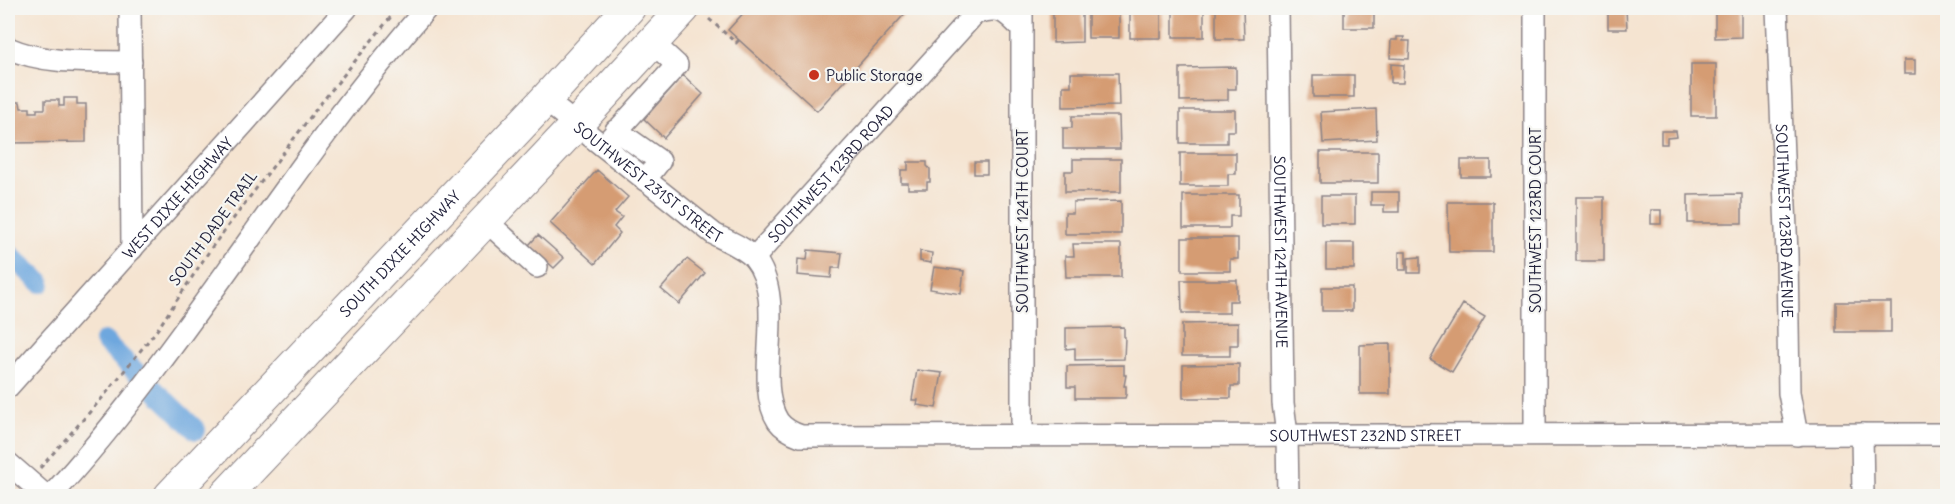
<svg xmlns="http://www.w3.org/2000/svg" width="1955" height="504" font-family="Delius,sans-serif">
<rect width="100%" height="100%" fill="#f6f6f2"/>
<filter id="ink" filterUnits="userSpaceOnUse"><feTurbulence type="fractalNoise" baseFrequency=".0167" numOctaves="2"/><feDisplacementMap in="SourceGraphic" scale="12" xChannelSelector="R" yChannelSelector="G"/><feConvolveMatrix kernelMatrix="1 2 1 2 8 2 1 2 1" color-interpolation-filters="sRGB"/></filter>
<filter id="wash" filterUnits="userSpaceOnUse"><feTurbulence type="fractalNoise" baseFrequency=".008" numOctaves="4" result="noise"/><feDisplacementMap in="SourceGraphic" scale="24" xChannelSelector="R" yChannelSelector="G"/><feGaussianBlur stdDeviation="1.35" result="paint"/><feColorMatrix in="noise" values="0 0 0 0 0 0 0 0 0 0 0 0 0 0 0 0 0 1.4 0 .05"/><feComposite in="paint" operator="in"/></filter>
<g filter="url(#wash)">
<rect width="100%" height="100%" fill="#f5e4d1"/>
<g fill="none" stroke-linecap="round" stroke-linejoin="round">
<path stroke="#6ea7de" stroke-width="20" d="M8 253 41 283
M104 341 196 430"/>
</g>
<g id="blocks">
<path fill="#d59c73" d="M748 8H910L817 111 728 30Z
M1053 8H1082V42L1053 43Z
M1088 8H1119V38H1088Z
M1130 8H1161V38H1130Z
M1173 8H1204V37H1173Z
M1216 8H1243L1244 39H1216Z
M1344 8H1374V28H1344Z
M1446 8H1475V14H1446Z
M1608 8H1626L1627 29H1608Z
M1715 8H1741V37L1715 38Z
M1397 37H1404L1403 41H1410L1409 59 1390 58 1391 40H1397Z
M1904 60H1915V74H1904Z
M1391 64 1404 65 1403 83H1391Z
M1691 64H1716V116H1691Z
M1236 67V89H1228V100L1180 101V68Z
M1071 73H1118L1119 106 1063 107V86H1071Z
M683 75 703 94 664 138 644 119Z
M1313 75H1354V97H1313Z
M64 98H77V104H86V142L8 143V102H20L21 108H30V112H37V109H45V100H59V106H64Z
M1376 109 1377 140 1323 143 1321 112Z
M1180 110H1235V131H1227V143H1180Z
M1072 116H1119L1120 149H1063V128H1072Z
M1661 131H1676L1677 137 1667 138V144H1661Z
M1320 152H1378V183H1320Z
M1180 153H1236V174H1228V186H1180Z
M1073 159H1121V192H1065V171H1073Z
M1461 160H1491V177H1461Z
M908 162H927V166L930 169V182H927V189H908V183H901V170H908Z
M974 162H987V174H974Z
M597 170 628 197 615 212 622 217 614 227 620 233 595 264 550 223Z
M1371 192H1399V212H1384V205H1371Z
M1742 194V223H1688V195Z
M1183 195H1239V216H1230V228H1183Z
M1321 196H1355V224H1321Z
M1576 197H1604V261H1576Z
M1121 201V234H1065V213H1073V202Z
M1448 202H1493V252H1449Z
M1651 210H1661V224H1651Z
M538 235 564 258 554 268 529 245Z
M1182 238H1238V259H1230V271H1182Z
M1326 243H1354V269H1326Z
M1073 244H1121V277H1066L1065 256H1074Z
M808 250 842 253 840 268H832L831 278 797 275 798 259 807 260Z
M920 251 932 253 931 263 920 261Z
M1399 252H1406V270H1399Z
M1420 257V273H1408V258Z
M687 259 705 273 679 304 661 289Z
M934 267 964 271 961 294 930 289Z
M1181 280H1237V301H1229V313H1182Z
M1322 287H1352V311H1322Z
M1836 302H1891V332H1836Z
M1463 304 1485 317 1452 372 1430 359Z
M1238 323V345H1230V356H1182V324Z
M1124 327V337H1125L1124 359 1075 360V348L1066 349V328Z
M1390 344V394H1360V345Z
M1239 364V386H1231V398H1183V365Z
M1124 365V375H1126L1124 386H1126V395L1125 398H1075V387H1067V366Z
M917 370 942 373 936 408 917 405 918 400H912Z"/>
</g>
</g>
<g filter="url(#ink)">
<use href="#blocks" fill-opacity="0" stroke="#8c8386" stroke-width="1.5"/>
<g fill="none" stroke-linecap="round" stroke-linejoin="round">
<defs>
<g id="minor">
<path d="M130 8 132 249"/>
<path id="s1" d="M1278 8 1283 403 1287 435 1288 496"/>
<path d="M1535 8V433"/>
<path id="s2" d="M1777 8 1787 255 1789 393 1797 435"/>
<path d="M974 14C1000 5 1005 11 1022 29"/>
<path d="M8 48C47 65 89 61 131 62"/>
<path id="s3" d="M545 100 714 234C727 241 744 247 754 258 789 301 752 380 778 421 784 429 792 433 801 436L1948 434"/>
<path d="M616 130 660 161 645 180"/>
<path d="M603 146 677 65 653 43"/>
<path d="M486 221 537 267"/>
<path id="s4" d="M754 258 980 8"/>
<path id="s5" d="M8 387 347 8"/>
<path d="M1022 434V8"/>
<path d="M1862 434 1863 496"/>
<path d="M8 463 46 496"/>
<path d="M51 496C190 344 291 162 427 8"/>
</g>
<g id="highway">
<path id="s6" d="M170 496 545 100 629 8"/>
<path d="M225 496 576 125 684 8"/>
</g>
</defs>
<use href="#minor" stroke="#8c8386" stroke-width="24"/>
<use href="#highway" stroke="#8c8386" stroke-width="34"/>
<path stroke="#8c8386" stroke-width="3" stroke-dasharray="4.5 4.5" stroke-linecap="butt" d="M709 19 736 43 739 40
M40 468 104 396 157 330 212 247 317 108 398 8"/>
<use href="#minor" stroke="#fff" stroke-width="21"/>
<use href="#highway" stroke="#fff" stroke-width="32"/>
</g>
</g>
<circle fill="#c8321e" stroke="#f6f6f2" stroke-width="2" cx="814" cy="75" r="6"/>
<g text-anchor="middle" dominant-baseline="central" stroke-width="4.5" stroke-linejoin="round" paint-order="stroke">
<g font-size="15" fill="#22223b" stroke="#f6f6f2" text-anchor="start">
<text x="826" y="75">Public Storage</text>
</g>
<g font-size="15" fill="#22223b" stroke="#f6f6f2">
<text stroke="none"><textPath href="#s4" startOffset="114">SOUTHWEST 123RD ROAD</textPath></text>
<text stroke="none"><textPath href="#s3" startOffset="132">SOUTHWEST 231ST STREET</textPath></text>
<text stroke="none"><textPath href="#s5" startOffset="254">WEST DIXIE HIGHWAY</textPath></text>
<text transform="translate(1535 220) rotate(-90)">SOUTHWEST 123RD COURT</text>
<text transform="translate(1022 221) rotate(-90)">SOUTHWEST 124TH COURT</text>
<text stroke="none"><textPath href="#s2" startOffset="213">SOUTHWEST 123RD AVENUE</textPath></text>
<text transform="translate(213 228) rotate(-54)">SOUTH DADE TRAIL</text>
<text stroke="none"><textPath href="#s1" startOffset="244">SOUTHWEST 124TH AVENUE</textPath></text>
<text stroke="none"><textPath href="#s6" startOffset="334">SOUTH DIXIE HIGHWAY</textPath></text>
<text stroke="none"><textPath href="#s3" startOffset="1023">SOUTHWEST 232ND STREET</textPath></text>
</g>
</g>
<rect width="1955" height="504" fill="none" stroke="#f6f6f2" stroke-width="30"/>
</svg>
